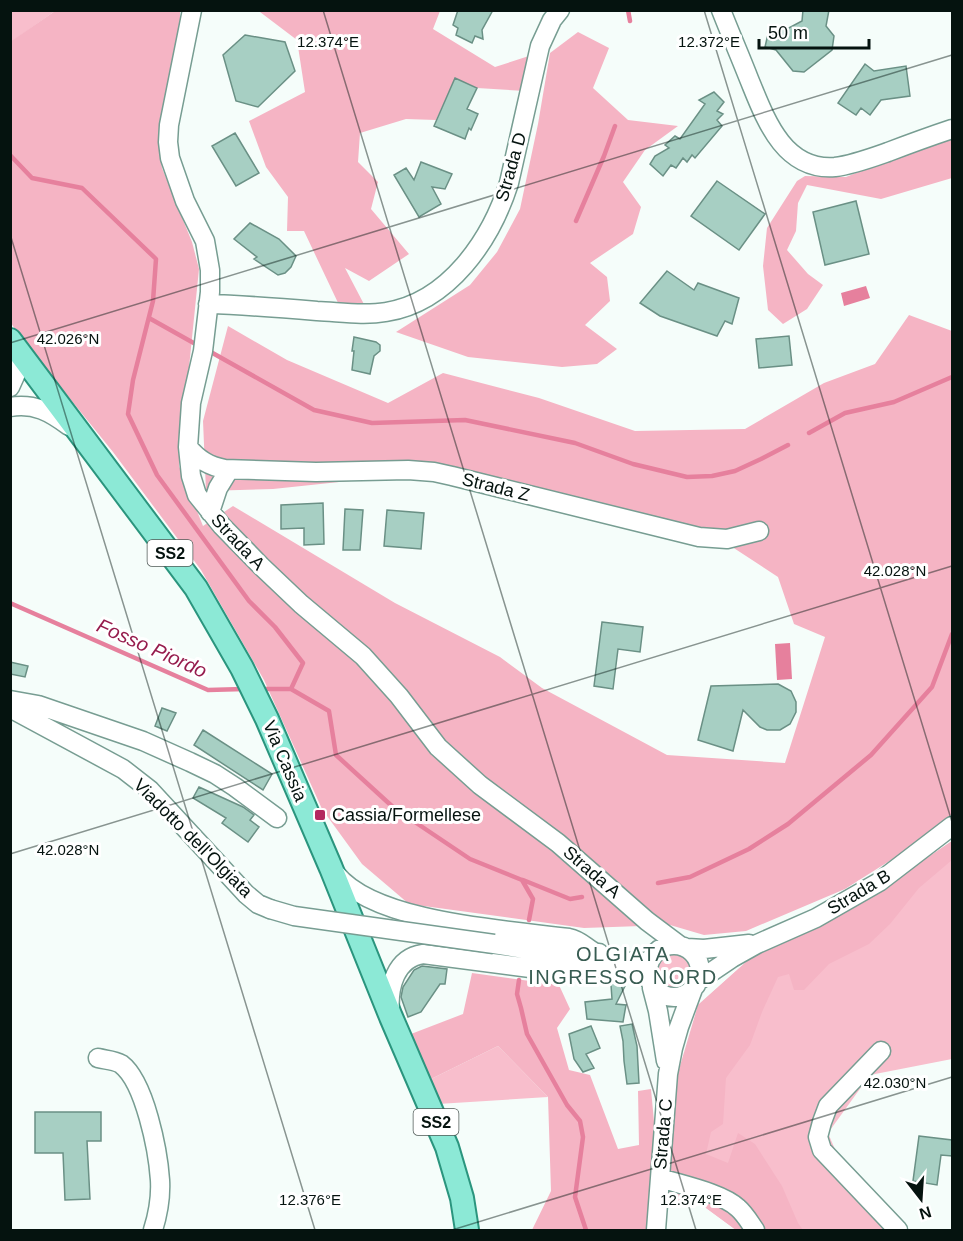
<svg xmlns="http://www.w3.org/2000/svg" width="963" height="1241" font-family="Helvetica,sans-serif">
<rect width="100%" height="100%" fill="#f5fdfa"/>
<path fill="#f8becc" d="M11 11H55L11 42Z
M952 841V1059L870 1075 828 1133 842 1166 900 1230H736L702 1205 667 1199 698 1005 755 954 858 905Z
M657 971a17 17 0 1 1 34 0a17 17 0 1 1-34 0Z
M498 1046 548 1097 438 1104 429 1080Z"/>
<path fill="#f5b4c4" d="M55 11H180V26L158 136 162 168 192 242 199 269 179 466 203 526 233 506 395 603 500 657 542 688 667 755 785 763 825 637 794 624 778 577 720 539 434 472 273 489 206 491 203 421 228 326 287 360 388 403 443 373 539 398 635 431 745 429 824 383 875 364 909 315 952 331V814L918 843 845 889 746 931 704 935 670 925 584 928 409 904 362 864 322 809 264 680 201 570 113 452 21 338 11 323 10 42Z
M265 11H440L433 29 495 67 532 55 525 91 477 88 455 78 436 120 406 119 360 133 358 162 378 182 371 209 409 254 369 281 345 268 367 310 340 307 304 231H287L288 197 266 167 249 121 305 92 297 40 260 12Z
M578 32 609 48 593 88 628 120 678 126 645 150 623 182 641 207 633 234 590 263 607 277 610 301 585 325 617 349 597 364 562 367 468 357 396 332 470 285 497 252 520 209 538 124 550 53Z
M952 136V178L881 199 807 185 798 203 796 231 787 250 808 274 823 285 807 309 783 324 768 310 763 266 767 228 797 181 805 176 846 177 910 151Z
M952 841V860L919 888 890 924 869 944 829 964 804 990H794L789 974 778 977 762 1012 750 1045 726 1078 723 1124 711 1132 706 1154 728 1163 738 1133 755 1144 782 1186 798 1223 803 1230H736L702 1205 669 1199 666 1165 675 1083 698 1005 755 954 783 939 858 905Z
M472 973 559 985 570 1009 557 1028 569 1070 590 1075 618 1149 639 1145 638 1091 651 1089 658 1165 648 1230H528H532L551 1191 548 1097 498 1046 429 1080 411 1034 463 1014Z"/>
<path fill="#e6809d" d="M866 286 870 298 844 306 841 293Z
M790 643 792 679 777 680 775 644Z"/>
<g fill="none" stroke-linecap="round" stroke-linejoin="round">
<path stroke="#e6809d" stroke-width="4.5" d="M628 10 630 21
M10 155 32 178 82 188 156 259 153 301 133 380 128 414 157 475 249 601 275 627 303 663 291 689
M576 221 604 156 615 126
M149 318 199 346
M209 351 314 410 372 423 465 420 575 443 633 464 687 477 712 476 735 471 761 459 788 445
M809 433 845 413 894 402 952 377
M10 603 208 690 244 689
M259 689H291L329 711 336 755 394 808 470 859 522 880 533 899 529 920
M523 880 570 899 582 897
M658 883 690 877 749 849 788 824 871 755 932 687 952 634
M519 980 517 994 521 1008 527 1034 567 1105 580 1121 583 1137 575 1197 586 1230"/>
</g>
<path fill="#a7cfc3" stroke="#6a9085" stroke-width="1.5" d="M458 10H493L482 30 483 39 475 36 472 43 456 35 458 28 453 25Z
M803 10H829L826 26 834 36 832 50 804 72 793 71 776 50 765 47 770 25 787 29 802 21Z
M245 35 285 42 295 71 258 107 236 101 223 55Z
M865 64 874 71 906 66 910 96 881 100 870 115 861 108 856 115 838 103Z
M455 78 477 88 467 109 478 114 471 130 469 128 465 139 434 126Z
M714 92 724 102 717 111 723 114 717 120 722 126 695 158 692 155 687 162 683 158 676 168 671 165 663 176 650 164 655 156 669 148 665 145 675 136 680 139 705 104 699 100Z
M235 133 259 173 236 186 212 146Z
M421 162 452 174 445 189 432 187 441 204 419 217 394 175 406 168 414 180Z
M717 181 765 214 739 250 691 216Z
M856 201 869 254 825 265 813 212Z
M250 223 279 239 296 256 291 267 285 273 278 275 254 259 257 257 234 239Z
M667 271 694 290 698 283 739 298 732 324 725 321 717 336 660 316 640 303Z
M789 336 792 365 759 368 756 339Z
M354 337 376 342 380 345V351L374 356 370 374 352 370 354 351H352Z
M323 503 324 544 304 545V528L281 529V505Z
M345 509 363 510 360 550H343Z
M387 510 424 513 421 549 384 546Z
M602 622 643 627 640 652 618 649 613 689 594 686Z
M10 662 28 666 25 677 10 674Z
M778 684 791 691 796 702V712L790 724 780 730H767L760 727 743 710 733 751 698 740 711 686Z
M162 708 176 713 167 731 155 726Z
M203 730 272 774 263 790 194 745Z
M199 787 243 807 254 815 250 820 259 827 248 842 222 823 226 818 193 798Z
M422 966 447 969 445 984H440L421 1012 408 1017 401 997 403 987 414 970Z
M615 980 622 981 625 986 616 1004 626 1005 623 1022 587 1019 585 1002 612 999 611 985Z
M632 1024 637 1046 639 1083 627 1084 624 1061 623 1041 620 1026Z
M591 1026 600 1048 586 1054 594 1068 583 1072 574 1059 569 1034Z
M35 1112H101V1141H87L90 1199 65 1200 63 1153H35Z
M919 1136 952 1140V1156L941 1155 937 1185 913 1181Z"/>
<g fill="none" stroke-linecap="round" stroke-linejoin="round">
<defs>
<path id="minor" d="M192 10 169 125 168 142 170 158 185 201 205 241 210 270V292L203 351 191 403 188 447 191 476 197 495 222 526 261 566 301 604 363 656 399 696 438 747 480 785 558 843 647 921 679 945
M721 10C730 33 740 56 749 79 765 118 783 171 835 167 852 165 871 158 888 152 909 144 931 136 952 129
M208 304C245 305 281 308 317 311 340 312 363 316 386 312 449 302 491 240 509 183L540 46 552 20 560 10
M10 387 23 358
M10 407C35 403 50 412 69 426
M188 447C199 460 209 466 225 469L316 472 408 470 434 472 452 476 699 537 727 539 759 531
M210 512 218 488 229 470
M10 700 38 705 143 741 190 762 215 774 235 787 277 818
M10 708 123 769 150 790 246 894 258 904 270 909
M336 874C375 923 509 930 569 938 580 940 585 947 594 952 609 961 632 964 649 961
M494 944 567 956 599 953
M648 971a26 26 0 1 1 52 0a26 26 0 1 1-52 0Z
M687 948 704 949 749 944
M698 981 732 958 757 944 816 918 879 882 952 826
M652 988 658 1011 666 1061
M390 1012C388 988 395 958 423 954L561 972C571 973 580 971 590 969 610 967 629 969 647 976
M881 1051 828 1106 822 1122 818 1137 822 1150 898 1230
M98 1058C106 1060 114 1060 121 1064 145 1082 158 1151 160 1180 161 1197 158 1214 153 1230
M660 1178C682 1185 722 1193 738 1208 745 1214 750 1223 755 1230
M656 1230 668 1074 673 1048 679 1027 693 989"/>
<path id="major" d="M10 340 196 588 242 668 267 719 331 868 391 1017 447 1147 462 1198 467 1230"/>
</defs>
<use href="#minor" stroke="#779d92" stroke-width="21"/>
<use href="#major" stroke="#2b957e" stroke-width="26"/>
<use href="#minor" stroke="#fff" stroke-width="18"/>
<use href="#major" stroke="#8ce9d6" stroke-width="22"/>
<defs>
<path id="minor-bridge" d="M270 909 294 916 494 944"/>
</defs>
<use href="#minor-bridge" stroke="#779d92" stroke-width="21" stroke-linecap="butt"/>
<use href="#minor-bridge" stroke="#fff" stroke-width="18"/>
</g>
<path fill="none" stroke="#05130f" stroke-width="1.5" stroke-opacity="0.45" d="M323 10 696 1230M704 10 952 822M10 234 315 1230M10 343 952 55M10 854 952 566M452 1230 952 1077"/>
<rect fill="#b4275f" stroke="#fff" stroke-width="2" x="314" y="809" width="12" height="12" rx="3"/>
<g text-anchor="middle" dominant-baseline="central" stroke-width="6" stroke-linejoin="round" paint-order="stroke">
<g fill="#fff" stroke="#505a57" stroke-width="1.5">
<rect x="147.5" y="540" width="45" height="26" rx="4.5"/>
<rect x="413.5" y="1109" width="45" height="26" rx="4.5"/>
</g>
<g font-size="16" font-weight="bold" fill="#05130f">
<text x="170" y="553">SS2</text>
<text x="436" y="1122">SS2</text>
</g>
<g font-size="18" fill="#05130f" stroke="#fff">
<text transform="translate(511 167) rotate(-74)">Strada D</text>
<text transform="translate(496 487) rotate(14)">Strada Z</text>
<text transform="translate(238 542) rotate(47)">Strada A</text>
<text transform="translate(285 761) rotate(67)">Via Cassia</text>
<text transform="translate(193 838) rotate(45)">Viadotto dell'Olgiata</text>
<text transform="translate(592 872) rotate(41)">Strada A</text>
<text transform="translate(859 892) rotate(-31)">Strada B</text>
<text transform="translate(663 1134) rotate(-85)">Strada C</text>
</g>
<g font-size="18" fill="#05130f" stroke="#fff" text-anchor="start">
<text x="332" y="815">Cassia/Formellese</text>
</g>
<g font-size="20" font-style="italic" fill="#961c4d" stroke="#fff">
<text transform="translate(152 648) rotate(24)">Fosso Piordo</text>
</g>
<g font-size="20" letter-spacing="1.5" fill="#385c52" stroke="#fff">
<text x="623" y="954">OLGIATA<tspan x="623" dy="23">INGRESSO NORD</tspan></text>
</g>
</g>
<g font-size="15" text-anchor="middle" fill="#05130f" stroke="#fff" stroke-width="6" stroke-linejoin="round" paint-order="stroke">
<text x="328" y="47">12.374°E</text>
<text x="709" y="47">12.372°E</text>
<text x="68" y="344">42.026°N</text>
<text x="895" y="576">42.028°N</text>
<text x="68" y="855">42.028°N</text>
<text x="895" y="1088">42.030°N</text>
<text x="310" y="1205">12.376°E</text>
<text x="691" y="1205">12.374°E</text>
</g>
<rect width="963" height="1241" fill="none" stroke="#05130f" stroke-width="24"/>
<g transform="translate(921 1199) rotate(163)" stroke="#ffffff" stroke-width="4.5" paint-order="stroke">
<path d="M0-4.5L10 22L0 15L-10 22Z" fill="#05130f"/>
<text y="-9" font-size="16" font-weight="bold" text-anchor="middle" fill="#05130f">N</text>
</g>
<path d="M759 39v9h110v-9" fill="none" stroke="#05130f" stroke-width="3"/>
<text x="768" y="39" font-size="18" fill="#05130f" stroke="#ffffff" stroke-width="4.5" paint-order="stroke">50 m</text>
</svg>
